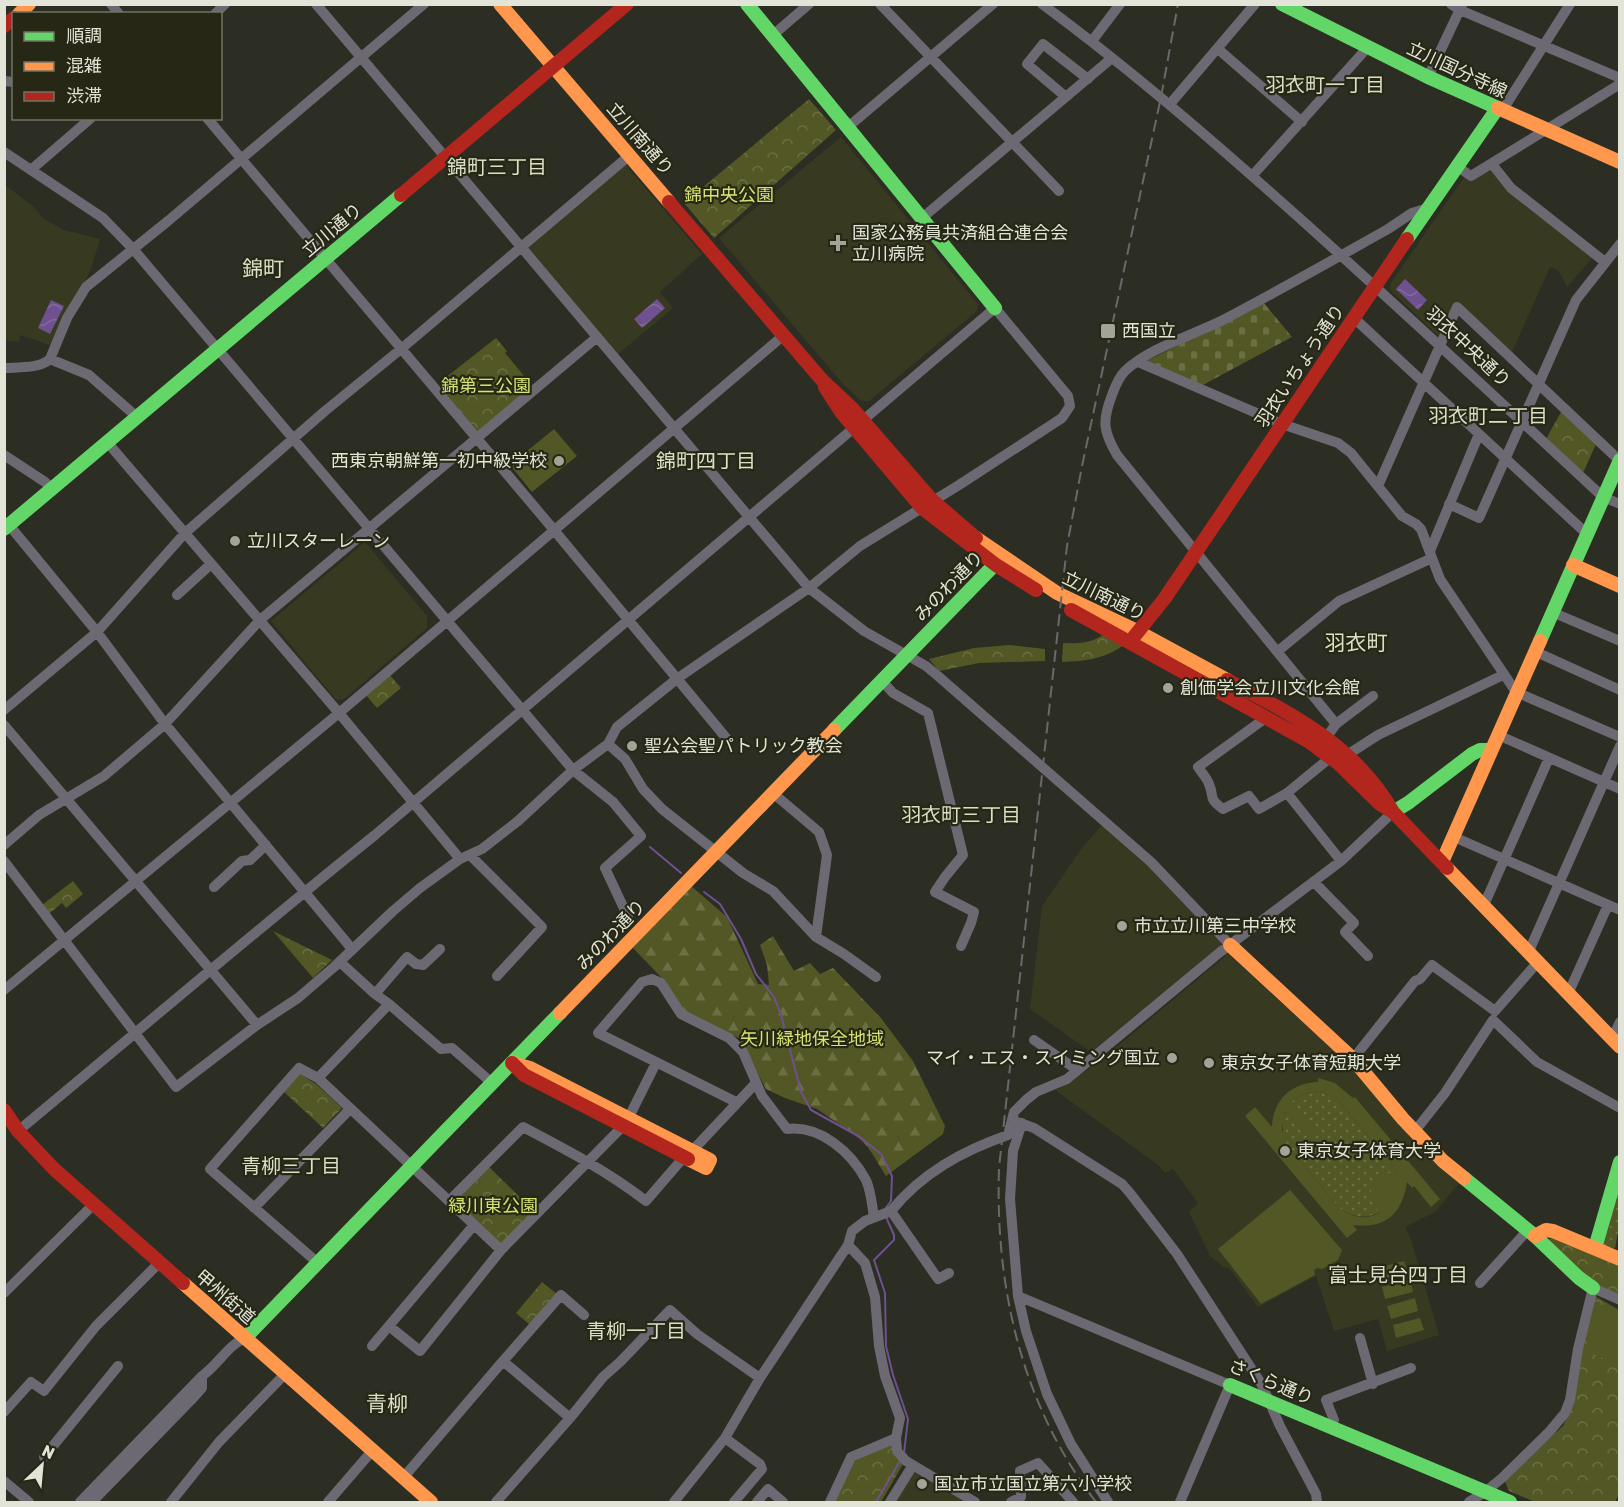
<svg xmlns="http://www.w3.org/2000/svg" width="1624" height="1507" font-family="Rubik,'Noto Sans JP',sans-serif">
<defs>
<pattern id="grass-dots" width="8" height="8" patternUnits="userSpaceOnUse" patternTransform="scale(1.5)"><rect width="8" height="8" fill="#525725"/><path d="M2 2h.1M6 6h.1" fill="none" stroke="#6b6f44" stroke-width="1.8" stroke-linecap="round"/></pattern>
<pattern id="forest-firs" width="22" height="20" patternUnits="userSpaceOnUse" patternTransform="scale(1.5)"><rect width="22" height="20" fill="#525725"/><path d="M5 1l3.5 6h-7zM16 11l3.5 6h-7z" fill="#6b6f44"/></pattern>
<pattern id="cemetery-stones" width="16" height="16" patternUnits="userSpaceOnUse" patternTransform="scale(1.5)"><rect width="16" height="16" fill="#525725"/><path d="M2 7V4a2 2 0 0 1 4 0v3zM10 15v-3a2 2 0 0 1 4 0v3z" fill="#6b6f44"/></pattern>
<pattern id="park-crowns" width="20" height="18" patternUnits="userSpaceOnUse" patternTransform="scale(1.5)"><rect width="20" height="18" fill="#525725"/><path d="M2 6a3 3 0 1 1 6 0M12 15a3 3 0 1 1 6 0" fill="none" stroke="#6b6f44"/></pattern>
<pattern id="water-waves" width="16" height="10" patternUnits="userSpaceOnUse" patternTransform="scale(1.5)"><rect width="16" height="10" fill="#6e518e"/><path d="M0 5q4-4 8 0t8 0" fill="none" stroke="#826a9d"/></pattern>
</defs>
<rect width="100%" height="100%" fill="#2c2d23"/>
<path fill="#373a21" d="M841 137 978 304 977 311 868 402 860 400 843 384 719 238Z
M625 164 702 254 660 292 673 308 617 355 520 248Z
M1488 169 1494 171 1593 257 1567 287 1559 271 1550 267 1512 352H1508L1455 302 1438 336 1390 290V284L1465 176Z
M5 185 34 207 44 219 64 230 100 239 91 269 53 346 20 335 19 342 9 341 5 339Z
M365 542 427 616V628L344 699 336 700 271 621Z
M1102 825 1143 860 1222 945 1091 1052 1030 1009 1042 906 1082 848Z
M1228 954 1359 1074 1460 1182 1435 1212 1405 1227 1411 1239 1439 1335 1387 1351 1378 1319 1334 1331 1316 1276 1258 1307 1230 1269 1222 1266 1210 1256 1189 1212 1198 1203 1173 1169 1165 1173 1158 1165 1055 1090 1069 1083 1107 1055Z
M913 1465 975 1502H886Z"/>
<path fill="url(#grass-dots)" d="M1319 1091 1337 1099 1395 1169 1396 1174 1381 1212C1366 1219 1353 1218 1339 1208L1286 1143 1283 1136V1116L1292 1101 1304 1094Z
M1620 1169V1222L1615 1248 1596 1245Z"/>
<path fill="url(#forest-firs)" d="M690 885 727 917 758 984 769 985 767 965 760 945 773 936 794 971 810 963 820 974 833 968 881 1018 913 1061 945 1126 943 1134 886 1176 868 1147 854 1134 817 1109 785 1098 766 1089 739 1038 684 1012 660 976 633 948Z"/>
<path fill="url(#cemetery-stones)" d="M1263 302 1292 337 1203 385 1147 361Z"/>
<path fill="url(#park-crowns)" d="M809 99 836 130 714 238 684 203Z
M496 338 507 351 505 353 534 388 478 435 444 396 453 388 445 378Z
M1562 410 1596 444 1583 473 1546 439Z
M1104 634 1124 645C1104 659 1086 661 1062 662L1063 643C1079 644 1092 643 1104 634Z
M1010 645 1045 649V661L979 663 939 671 929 659 974 648Z
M389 674 401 688 377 708 365 694Z
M73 881 83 894 66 908 62 903 49 914 42 905Z
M273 931 332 960 313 978Z
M300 1074 316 1084 342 1108 323 1128 284 1092Z
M487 1165 535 1212 500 1248 451 1200Z
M1552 1235 1619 1266V1301L1605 1292 1547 1243Z
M542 1282 557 1294 530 1325 516 1313Z
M1595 1296 1619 1310 1620 1492 1615 1502H1535L1509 1491 1504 1479 1563 1426 1571 1409 1576 1379Z
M894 1442 903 1464 881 1502H835L852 1462Z"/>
<path fill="#525725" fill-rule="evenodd" d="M554 429 577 456 532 492 510 465Z
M1318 1078 1335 1083 1353 1098 1355 1097 1440 1199 1431 1207 1414 1186 1412 1188 1407 1182C1402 1214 1386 1229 1353 1225L1357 1230 1347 1238 1245 1116 1255 1107 1272 1127C1273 1100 1291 1083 1318 1082ZM1319 1091 1337 1099 1395 1169 1396 1174C1371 1167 1363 1198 1380 1213 1365 1220 1352 1218 1339 1208L1286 1143 1282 1129 1285 1111 1307 1136 1316 1128 1292 1101 1304 1094Z
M1290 1190 1342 1250 1338 1260 1322 1269 1318 1268 1314 1270 1315 1275 1261 1304 1218 1249Z
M1404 1261 1408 1273 1380 1281 1377 1268Z
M1410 1279 1413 1292 1385 1299 1382 1287Z
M1415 1298 1418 1311 1391 1319 1387 1306Z
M1601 1308 1619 1316V1365L1584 1350Z
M1420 1318 1424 1330 1396 1338 1393 1325Z"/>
<path fill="url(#water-waves)" d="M1405 279 1427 300 1418 310 1396 289Z
M657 299 665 308 642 328 634 319Z
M51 300 64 306 50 334 38 328Z"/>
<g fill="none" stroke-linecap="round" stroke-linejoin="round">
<path stroke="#6e518e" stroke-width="2" d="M650 847 681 873
M704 892 720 904 741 939 756 974 774 997 781 1015 801 1092 811 1110 860 1137 881 1154 892 1176 891 1201 885 1209
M886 1217 894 1235V1240L874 1260 885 1293 886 1346 893 1375 908 1419 904 1453
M876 1502 900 1461"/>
<path stroke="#6d6972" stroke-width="10" d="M111 4 119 14
M316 4 809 588 864 631 926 666 938 676 1151 862 1230 945
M880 4 1059 191
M1042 4C1134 72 1220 147 1305 223 1405 313 1504 405 1603 497L1620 504
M1451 4 1460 10 1620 78
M215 14 225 4
M773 35 809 4
M1092 41 1120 4
M1218 49 1302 122
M1428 77 1462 5
M4 81 14 82
M1066 97 1027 64 1043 44 1088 79
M1170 104 1255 4
M1502 111 1570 4
M207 118 554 530 727 739
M848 127 993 4
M4 152 103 218 134 250 573 770 613 802 641 836 605 868 628 917
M1492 164 1511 188 1605 262
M1458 167 1471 176 1620 84
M32 169 91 118
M1252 176 1368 47
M922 218 1112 58
M1354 318 1587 534
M50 359 89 375 137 417
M1138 362 1282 424 1338 443 1351 453 1402 516 1416 524 1421 529 1440 579 1516 692 1620 737
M4 368C19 367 39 369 50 359L67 318 86 287 168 221 424 4
M107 442 339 713 460 859
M4 455 45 482 52 489
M1378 486 1457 307 1620 461
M1449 504 1479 518 1576 300 1620 244
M9 525 97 632 165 724 352 949
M1430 551 1479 434
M177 595 211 564
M1552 612 1620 641
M1278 651 1339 601 1432 558
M1534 651 1620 690
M883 682 893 693 928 713 963 855 945 877 935 892 974 912 971 923 961 946
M4 710 97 632 185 533 325 411 401 349 630 155
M1267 717 1198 767C1201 772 1207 778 1209 784 1215 798 1207 797 1223 809L1249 796 1259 809 1287 793 1331 757
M1336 724 1117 455C1103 431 1102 421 1112 395 1115 387 1118 378 1125 371 1149 348 1193 335 1223 320 1278 291 1333 260 1388 229L1412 213 1428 208
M4 725 257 1025
M1498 735 1620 789
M1323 742 1336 724 1373 696
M608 744 625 759 643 789 662 809 743 873 773 891 816 937 844 954 876 977
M1347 755 1378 735 1503 675
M1287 793 1341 861
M774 794 819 832 827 855 816 937
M1454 837 1620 910
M4 845 39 815 104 776 165 724 260 620 596 338
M470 855 542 927 497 976
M4 861C61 937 119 1012 176 1087L257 1025 298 998 334 967 393 911 420 888 460 859 482 849 518 821 573 770 608 744 617 727 678 678 809 588 860 546 959 485 1062 418 1070 406 1068 396 995 308 375 835C254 932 137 1032 18 1131
M1314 882 1354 923 1345 932 1368 956
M214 887 242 861 250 860 266 845
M1484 905 1549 758
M1529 951 1620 746
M4 990 339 713 784 335
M375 994 407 957 416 964 423 965 440 949
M1568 994 1608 905
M389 1004 441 1049 452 1048 492 1083
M1612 1039 1620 1022
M1034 1040 1077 1070
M1353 1059 1415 981 1420 979 1432 965 1495 1011 1538 962
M318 1078 389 1004 375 994 340 962
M736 1102 598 1033 642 982 652 979 661 983 681 1014 729 1038 743 1052 762 1096 787 1129C820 1125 851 1152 866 1180 871 1191 872 1205 874 1217
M1012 1120 1034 1128 1122 1184 1130 1193 1177 1254 1262 1385 1280 1426 1316 1494 1317 1502
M1022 1123 1013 1151 1010 1199 1018 1296 1026 1331 1047 1394 1071 1444 1108 1502
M1415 1131 1445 1093 1493 1020 1537 1062 1620 1108
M692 1151 755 1084
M449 1201 523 1127C567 1150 607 1171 646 1201L684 1157
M254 1208 350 1109
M318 1263 210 1169 299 1068 318 1078 501 1250
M949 1273 938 1279 891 1211C922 1173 962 1151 1008 1135L1014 1112 1026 1100 1036 1092 1067 1079 1219 953 1341 861 1393 812
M1480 1283 1527 1231
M4 1293 94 1204
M1018 1296 1230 1385 1180 1502
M584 1315 561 1295 503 1361 570 1418 603 1377 620 1362 670 1310 697 1334 760 1378
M389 1326 420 1351 501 1250 623 1126 628 1119 656 1063
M1360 1338 1373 1384
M372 1346 474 1225
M4 1412 31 1382 44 1391 96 1326 159 1263
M1329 1426 1334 1420 1326 1400 1411 1368
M725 1438 760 1464 762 1469 734 1502
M896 1438 897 1451 906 1461 975 1502
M44 1457 118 1366
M403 1478 503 1361
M4 1481 29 1502
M80 1502 202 1376C219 1364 227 1346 245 1338
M92 1502 194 1397 202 1388V1376
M171 1502 219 1442 285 1374
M328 1502 372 1451
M496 1502 570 1418
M674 1502 725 1438 760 1378 848 1245
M757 1502 768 1489 783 1502
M830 1502 851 1457 896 1438 900 1418 885 1376 879 1346 875 1297 865 1263 848 1245 852 1231 865 1221 891 1211
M890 1502 913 1465
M1011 1502 1021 1497 1020 1471 1038 1463 1073 1502
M1469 1502 1485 1492 1502 1478 1550 1431 1565 1413 1570 1400 1578 1349 1593 1288 1620 1300"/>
<path stroke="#63d668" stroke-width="14" d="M747 4 995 308
M1282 4 1428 77 1498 108
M1407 239 1497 109
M4 529 401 195
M1540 641 1620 460
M834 730 1002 557
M1393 812 1408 803 1472 754 1480 750H1491
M1464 1178 1535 1236 1579 1278 1593 1288
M1595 1248 1620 1162
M245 1338 560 1013
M1230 1385 1510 1502"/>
<path stroke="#ff974d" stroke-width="14" d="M500 4 669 202
M19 14 29 4
M1498 108 1620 162
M976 538 1057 593 1133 629 1227 680
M1573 565 1620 586
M1442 862 1540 641
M1447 868 1620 1047
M1230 945 1353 1059 1403 1119 1443 1161 1464 1178
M560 1013 834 730
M512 1063 530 1068 710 1160 706 1168 688 1159
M1535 1236 1546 1230 1553 1231 1620 1259
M183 1283 431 1502"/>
<path stroke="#b3261e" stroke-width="14" d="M4 26 14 18
M401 195 627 4
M669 202 822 380 852 408 932 500 976 538
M825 387 841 412 922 508 996 565 1036 590
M1071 610 1308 741 1339 764 1380 804 1393 812 1447 868
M1133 638 1165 598 1407 239
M1227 680C1293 715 1355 745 1393 812
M512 1063 524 1075 688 1159
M4 1110 18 1131 54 1169 183 1283"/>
<path stroke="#6b686b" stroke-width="2" stroke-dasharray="12 6" stroke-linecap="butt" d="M1096 1502C1022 1406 995 1288 999 1168L1067 546 1082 466 1161 97 1178 4"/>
</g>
<g fill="#a2a498" stroke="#262815" stroke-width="2">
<path d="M835 234h6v6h6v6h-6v6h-6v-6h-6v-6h6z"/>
<rect x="1100" y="323" width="16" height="16" rx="3"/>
<circle cx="559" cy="461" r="6"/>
<circle cx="235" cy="541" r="6"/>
<circle cx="1168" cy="688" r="6"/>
<circle cx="632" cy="746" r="6"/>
<circle cx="1122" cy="926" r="6"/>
<circle cx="1172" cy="1058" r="6"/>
<circle cx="1209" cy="1063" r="6"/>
<circle cx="1285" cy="1151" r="6"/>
<circle cx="922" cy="1484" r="6"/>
</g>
<g text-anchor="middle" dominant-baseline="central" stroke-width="4.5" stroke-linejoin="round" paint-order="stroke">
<g font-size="18" fill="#e2e4d7" stroke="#262815">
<text transform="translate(1457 70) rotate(25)">立川国分寺線</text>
<text transform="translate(640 139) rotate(49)">立川南通り</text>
<text transform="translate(332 230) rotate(-40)">立川通り</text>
<text transform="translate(1468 347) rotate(43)">羽衣中央通り</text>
<text transform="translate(1300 366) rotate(-56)">羽衣いちょう通り</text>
<text transform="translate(949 586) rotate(-46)">みのわ通り</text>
<text transform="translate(1104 596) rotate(26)">立川南通り</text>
<text transform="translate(611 935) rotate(-46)">みのわ通り</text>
<text transform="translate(225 1297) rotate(41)">甲州街道</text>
<text transform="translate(1271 1382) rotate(23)">さくら通り</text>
</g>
<g font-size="18" fill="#d6e271" stroke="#262815">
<text x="729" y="195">錦中央公園</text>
<text x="486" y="386">錦第三公園</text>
<text x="812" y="1039">矢川緑地保全地域</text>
<text x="493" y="1206">緑川東公園</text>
</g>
<g font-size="18" fill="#e2e4d7" stroke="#262815" text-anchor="start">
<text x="852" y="233">国家公務員共済組合連合会<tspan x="852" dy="21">立川病院</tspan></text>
<text x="1122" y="331">西国立</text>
<text x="547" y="461" text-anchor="end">西東京朝鮮第一初中級学校</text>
<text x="247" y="541">立川スターレーン</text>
<text x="1180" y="688">創価学会立川文化会館</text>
<text x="644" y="746">聖公会聖パトリック教会</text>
<text x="1134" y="926">市立立川第三中学校</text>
<text x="1160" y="1058" text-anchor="end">マイ・エス・スイミング国立</text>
<text x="1221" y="1063">東京女子体育短期大学</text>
<text x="1297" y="1151">東京女子体育大学</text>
<text x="934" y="1484">国立市立国立第六小学校</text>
</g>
<g font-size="20" fill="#dbdfc6" stroke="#262815">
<text x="1325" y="85">羽衣町一丁目</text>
<text x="497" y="167">錦町三丁目</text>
<text x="1488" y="416">羽衣町二丁目</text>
<text x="706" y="461">錦町四丁目</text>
<text x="961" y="815">羽衣町三丁目</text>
<text x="291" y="1166">青柳三丁目</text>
<text x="1398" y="1275">富士見台四丁目</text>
<text x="636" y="1331">青柳一丁目</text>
</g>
<g font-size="21" fill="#dbdfc6" stroke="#262815">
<text x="263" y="268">錦町</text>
<text x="1356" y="642">羽衣町</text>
<text x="387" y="1403">青柳</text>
</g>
</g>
<rect width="1624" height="1507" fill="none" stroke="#e2e4d7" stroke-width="12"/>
<rect x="12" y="12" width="210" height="108" fill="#262815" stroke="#717363" stroke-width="1.5"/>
<rect x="24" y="32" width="30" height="9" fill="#63d668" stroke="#717363" stroke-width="1.5"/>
<text x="66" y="42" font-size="18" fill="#e2e4d7">順調</text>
<rect x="24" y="62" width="30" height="9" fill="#ff974d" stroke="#717363" stroke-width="1.5"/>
<text x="66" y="72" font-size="18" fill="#e2e4d7">混雑</text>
<rect x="24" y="92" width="30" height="9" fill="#b3261e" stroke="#717363" stroke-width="1.5"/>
<text x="66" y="102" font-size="18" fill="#e2e4d7">渋滞</text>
<g transform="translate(42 1465) rotate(26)" stroke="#262815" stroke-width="4.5" paint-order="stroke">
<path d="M0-4.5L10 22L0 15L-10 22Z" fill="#e2e4d7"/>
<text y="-9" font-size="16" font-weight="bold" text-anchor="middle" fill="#e2e4d7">N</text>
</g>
</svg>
